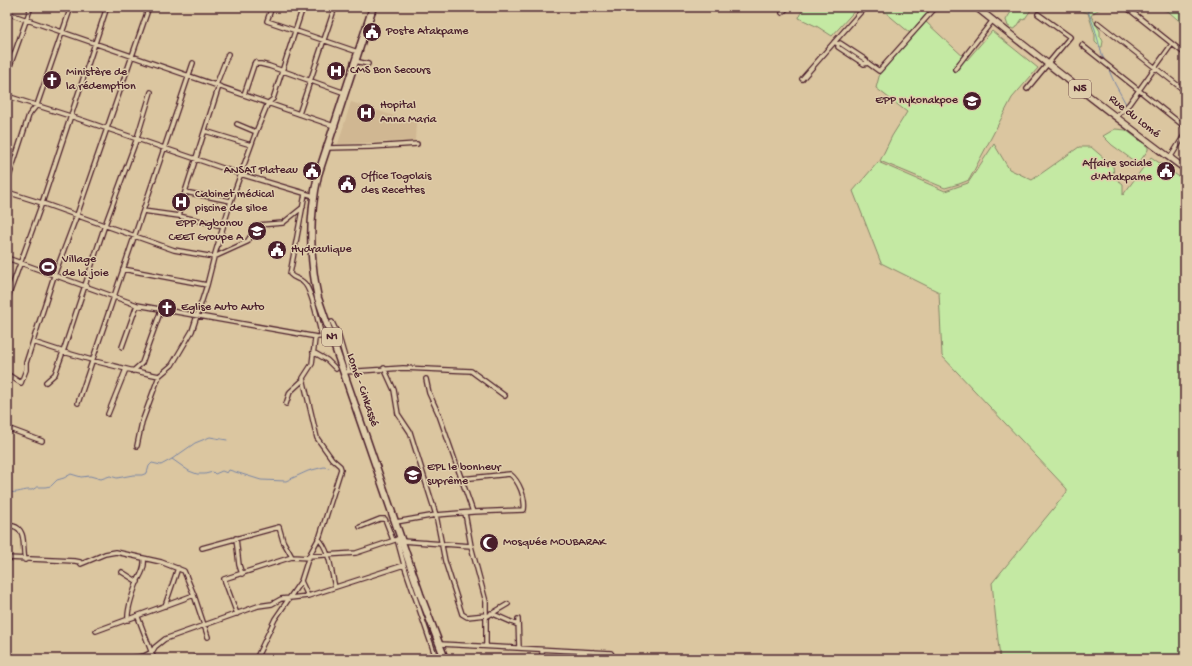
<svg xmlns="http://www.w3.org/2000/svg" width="1192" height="666" font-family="'Gochi Hand',sans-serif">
<rect width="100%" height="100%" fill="#dbc6a0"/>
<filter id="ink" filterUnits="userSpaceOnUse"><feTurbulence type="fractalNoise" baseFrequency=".025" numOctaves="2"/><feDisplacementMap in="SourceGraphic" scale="8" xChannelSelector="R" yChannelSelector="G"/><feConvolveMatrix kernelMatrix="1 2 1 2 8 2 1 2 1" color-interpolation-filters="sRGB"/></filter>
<g filter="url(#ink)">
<path fill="#d0b792" d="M351 102 416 123 415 140 414 141 338 144Z"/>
<path fill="#c4e9a3" stroke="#878467" d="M806 7H858L832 36 818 27 799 18 800 14Z
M879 7H932L910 33Z
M1014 7H1033L1024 20 1022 19 1016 28 1013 29 1008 26 1006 20Z
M1081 7H1103L1093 13 1091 16 1100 31V36L1103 41 1102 47H1100L1095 42V35L1088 13 1081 11Z
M1156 7H1185V26L1169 12Z
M926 22 967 60 992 31 1038 68 1012 98 969 180 959 184 945 188 880 161 892 136 907 112 876 88 880 73Z
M1115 129 1126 130 1148 147V150L1138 164 1112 145 1103 136Z
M994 144 1009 169 1032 180 1079 147H1091L1113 166 1114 177 1123 184V195L1151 157 1185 181V659H1000L992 583 1067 492V489L942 356 939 292 881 263 853 191 878 162 945 191 968 183Z"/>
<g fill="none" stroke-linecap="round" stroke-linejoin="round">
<path stroke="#7a86a5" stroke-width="1" d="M1081 7 1088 11 1094 7
M1178 7 1185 13
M1088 11 1095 29 1102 55 1106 63
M1108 68 1115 84 1126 104
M1128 107 1134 117
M172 459 195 443 210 437 227 440
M7 492C18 494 24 489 32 490L37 487H45L51 486 57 480 64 478 71 474 81 477 90 476 101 479 110 476 117 478 133 475H142L147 473 149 466 152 463 161 465 172 459 189 471 197 474H205L213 472 215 474 222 471 227 473 229 470 261 480 286 481 308 471 324 467 329 468"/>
<defs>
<path id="minor" d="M272 7 267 21 358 52
M1126 7 1185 54
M7 13 334 126
M782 13 788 7
M1098 23 1185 91
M834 42 838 44 840 43 866 60 868 63 879 71 936 7
M838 44V47L864 64 868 63
M1082 45 1185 127
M355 61 368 64
M254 64H261L269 66 345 93
M955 69 993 20
M7 74 31 7
M802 79 865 7
M216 85 228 54
M1027 89 1070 37 1038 14
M244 95 255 62
M7 96 70 116 240 174 314 196
M299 114 335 7
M1116 117 1129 104 1172 44
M237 124 256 132
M205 131 251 145
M326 148 371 147 417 144
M1170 158 1185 134
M7 183 29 115 37 105 71 7
M7 192 42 203 174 250 214 257 247 242 258 225 283 223 303 207
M185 192 231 201
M305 194 290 274C294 279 299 278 303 282 312 288 319 326 322 337
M143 211 179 216 223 226
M179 216 185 192 219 86
M7 258 137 305 317 337 331 336
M123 269 207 285
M7 300 42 203 107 7
M332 322 339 337 349 371
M33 342C74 356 117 368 159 376
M122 347 137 305
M313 352 327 360 336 369
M384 368 394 390 398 414 410 432 436 515 445 561 462 614 467 617 486 615
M133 371 142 363 161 310
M344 372 403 368 471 371 505 396
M7 374 21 383 26 370V363L54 276 77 215 149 7
M426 379 429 393 439 415 473 512
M46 382 55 374 63 352 105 225 137 138 151 92
M78 403 193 63
M286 404 290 392 303 380
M108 414 126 369
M7 428 42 441
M137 446 142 422 159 376 172 365 192 331 207 285 214 257 231 201 256 132 268 103 273 99 303 7
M465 513 471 546 486 602V646
M396 522 436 515 473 512 524 510C526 498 519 481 510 474L461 479
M360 527 380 519H385L393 540
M7 528 13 526C27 529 22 548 25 560
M236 538 239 565 242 574
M318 538C330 550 331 571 335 587
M397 539 404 565 436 658
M402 541 471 546
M202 548 279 527 283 541 292 557
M309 556 356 553 398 539
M7 558 75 561 80 562 81 564 105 554 116 552 161 562 184 571 194 595 208 637
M122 572 138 582
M301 581 308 596
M165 606 178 568
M491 613 518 625
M237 614 224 579 292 557 309 558
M138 617 154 659
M486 617 508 604
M518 619 519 648
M128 620C127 610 134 590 138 580 142 573 145 567 144 559
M96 631 194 595
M440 644 611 653 614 659
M542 651V659
M593 652 597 659
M194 658 195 659
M127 659 144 656 152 652 155 647 165 639 258 606 272 604 281 599 308 596 404 565
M256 659 275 619 301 581 309 556 320 536 341 469 340 466 332 459 317 438 303 378 312 364 315 339 317 337"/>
<path id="primary" d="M976 7C1045 62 1114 117 1185 169"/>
<path id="trunk" d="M373 7 318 175C309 216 309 257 318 298L420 594 445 659"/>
</defs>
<use href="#minor" stroke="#4a1f2b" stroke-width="6"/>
<use href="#primary" stroke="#4a1f2b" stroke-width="8"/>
<use href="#trunk" stroke="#4a1f2b" stroke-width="9"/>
<use href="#minor" stroke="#dfcdab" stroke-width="3.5"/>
<use href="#primary" stroke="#dfcdab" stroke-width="5.5"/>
<use href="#trunk" stroke="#dfcdab" stroke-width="6"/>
</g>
</g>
<defs>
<symbol id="civic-disc" viewBox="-11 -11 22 22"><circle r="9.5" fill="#4a1f2b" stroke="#dfcdab"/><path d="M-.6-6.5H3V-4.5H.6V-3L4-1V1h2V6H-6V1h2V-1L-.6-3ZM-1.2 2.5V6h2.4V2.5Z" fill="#fff"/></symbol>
<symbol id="hospital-disc" viewBox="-11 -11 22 22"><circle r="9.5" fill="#4a1f2b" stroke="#dfcdab"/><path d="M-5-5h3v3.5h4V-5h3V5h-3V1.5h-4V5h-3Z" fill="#fff"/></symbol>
<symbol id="church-disc" viewBox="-11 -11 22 22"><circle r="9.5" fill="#4a1f2b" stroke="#dfcdab"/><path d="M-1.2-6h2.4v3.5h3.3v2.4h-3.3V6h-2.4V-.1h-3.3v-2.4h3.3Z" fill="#fff"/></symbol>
<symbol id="school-disc" viewBox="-11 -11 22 22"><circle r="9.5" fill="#4a1f2b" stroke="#dfcdab"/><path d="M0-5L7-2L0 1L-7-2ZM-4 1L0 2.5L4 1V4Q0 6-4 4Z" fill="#fff"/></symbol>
<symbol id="stadium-disc" viewBox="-11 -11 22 22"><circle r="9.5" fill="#4a1f2b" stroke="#dfcdab"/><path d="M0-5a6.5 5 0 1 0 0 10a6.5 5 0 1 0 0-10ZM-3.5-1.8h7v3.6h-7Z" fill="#fff"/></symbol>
<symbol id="mosque-disc" viewBox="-11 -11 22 22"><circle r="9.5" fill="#4a1f2b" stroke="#dfcdab"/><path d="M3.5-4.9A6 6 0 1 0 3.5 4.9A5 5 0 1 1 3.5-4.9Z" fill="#fff"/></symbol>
</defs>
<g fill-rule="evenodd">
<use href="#civic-disc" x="361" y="21" width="22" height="22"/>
<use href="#hospital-disc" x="325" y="60" width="22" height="22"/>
<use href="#church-disc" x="41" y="69" width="22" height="22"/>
<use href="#school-disc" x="961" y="90" width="22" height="22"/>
<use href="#hospital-disc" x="355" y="102" width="22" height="22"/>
<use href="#civic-disc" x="301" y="160" width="22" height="22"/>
<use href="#civic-disc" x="1155" y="160" width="22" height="22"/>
<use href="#civic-disc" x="336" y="173" width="22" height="22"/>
<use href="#hospital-disc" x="170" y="191" width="22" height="22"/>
<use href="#school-disc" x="246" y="220" width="22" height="22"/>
<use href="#civic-disc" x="266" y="239" width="22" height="22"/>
<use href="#stadium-disc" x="37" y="256" width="22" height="22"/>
<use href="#church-disc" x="156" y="297" width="22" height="22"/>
<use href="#school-disc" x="402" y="464" width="22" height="22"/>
<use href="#mosque-disc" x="478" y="532" width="22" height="22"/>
</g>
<g text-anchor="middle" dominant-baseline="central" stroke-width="3" stroke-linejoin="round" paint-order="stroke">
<g fill="#dfcdab" stroke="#775351" stroke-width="1">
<rect x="1069" y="80" width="22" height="18" rx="3"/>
<rect x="322" y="328" width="20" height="18" rx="3"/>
</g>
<g font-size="11" font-weight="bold" fill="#4a1f2b">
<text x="1080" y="89">N5</text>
<text x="332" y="337">N1</text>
</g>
<g font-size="12" fill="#4a1f2b" stroke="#dfcdab" text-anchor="start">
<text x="386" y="32">Poste Atakpame</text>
<text x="350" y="71">CMS Bon Secours</text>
<text x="66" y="73">Ministère de<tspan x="66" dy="14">la rédemption</tspan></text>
<text x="958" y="101" text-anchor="end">EPP nykonakpoe</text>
<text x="380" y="106">Hopital<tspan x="380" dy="14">Anna Maria</tspan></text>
<text x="1152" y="164" text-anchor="end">Affaire sociale<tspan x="1152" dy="14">d'Atakpame</tspan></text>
<text x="298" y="171" text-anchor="end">ANSAT Plateau</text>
<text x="361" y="177">Office Togolais<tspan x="361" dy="14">des Recettes</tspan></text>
<text x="195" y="195">Cabinet médical<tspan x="195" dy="14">piscine de siloe</tspan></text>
<text x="243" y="224" text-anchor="end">EPP Agbonou<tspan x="243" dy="14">CEET Groupe A</tspan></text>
<text x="291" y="250">Hydraulique</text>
<text x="62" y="260">Village<tspan x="62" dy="14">de la joie</tspan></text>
<text x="181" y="308">Eglise Auto Auto</text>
<text x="427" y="468">EPL le bonheur<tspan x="427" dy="14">suprême</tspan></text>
<text x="503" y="543">Mosquée MOUBARAK</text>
</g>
<g font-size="12" fill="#4a1f2b" stroke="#dfcdab">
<text transform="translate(1134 117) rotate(38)">Rue du Lomé</text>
<text transform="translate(362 390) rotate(71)">Lomé - Cinkassé</text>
</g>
</g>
<rect width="1192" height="666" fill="none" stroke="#dfcdab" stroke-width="24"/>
<rect x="12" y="12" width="1168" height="642" fill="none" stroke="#4a1f2b" stroke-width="1.5" filter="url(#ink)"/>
</svg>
